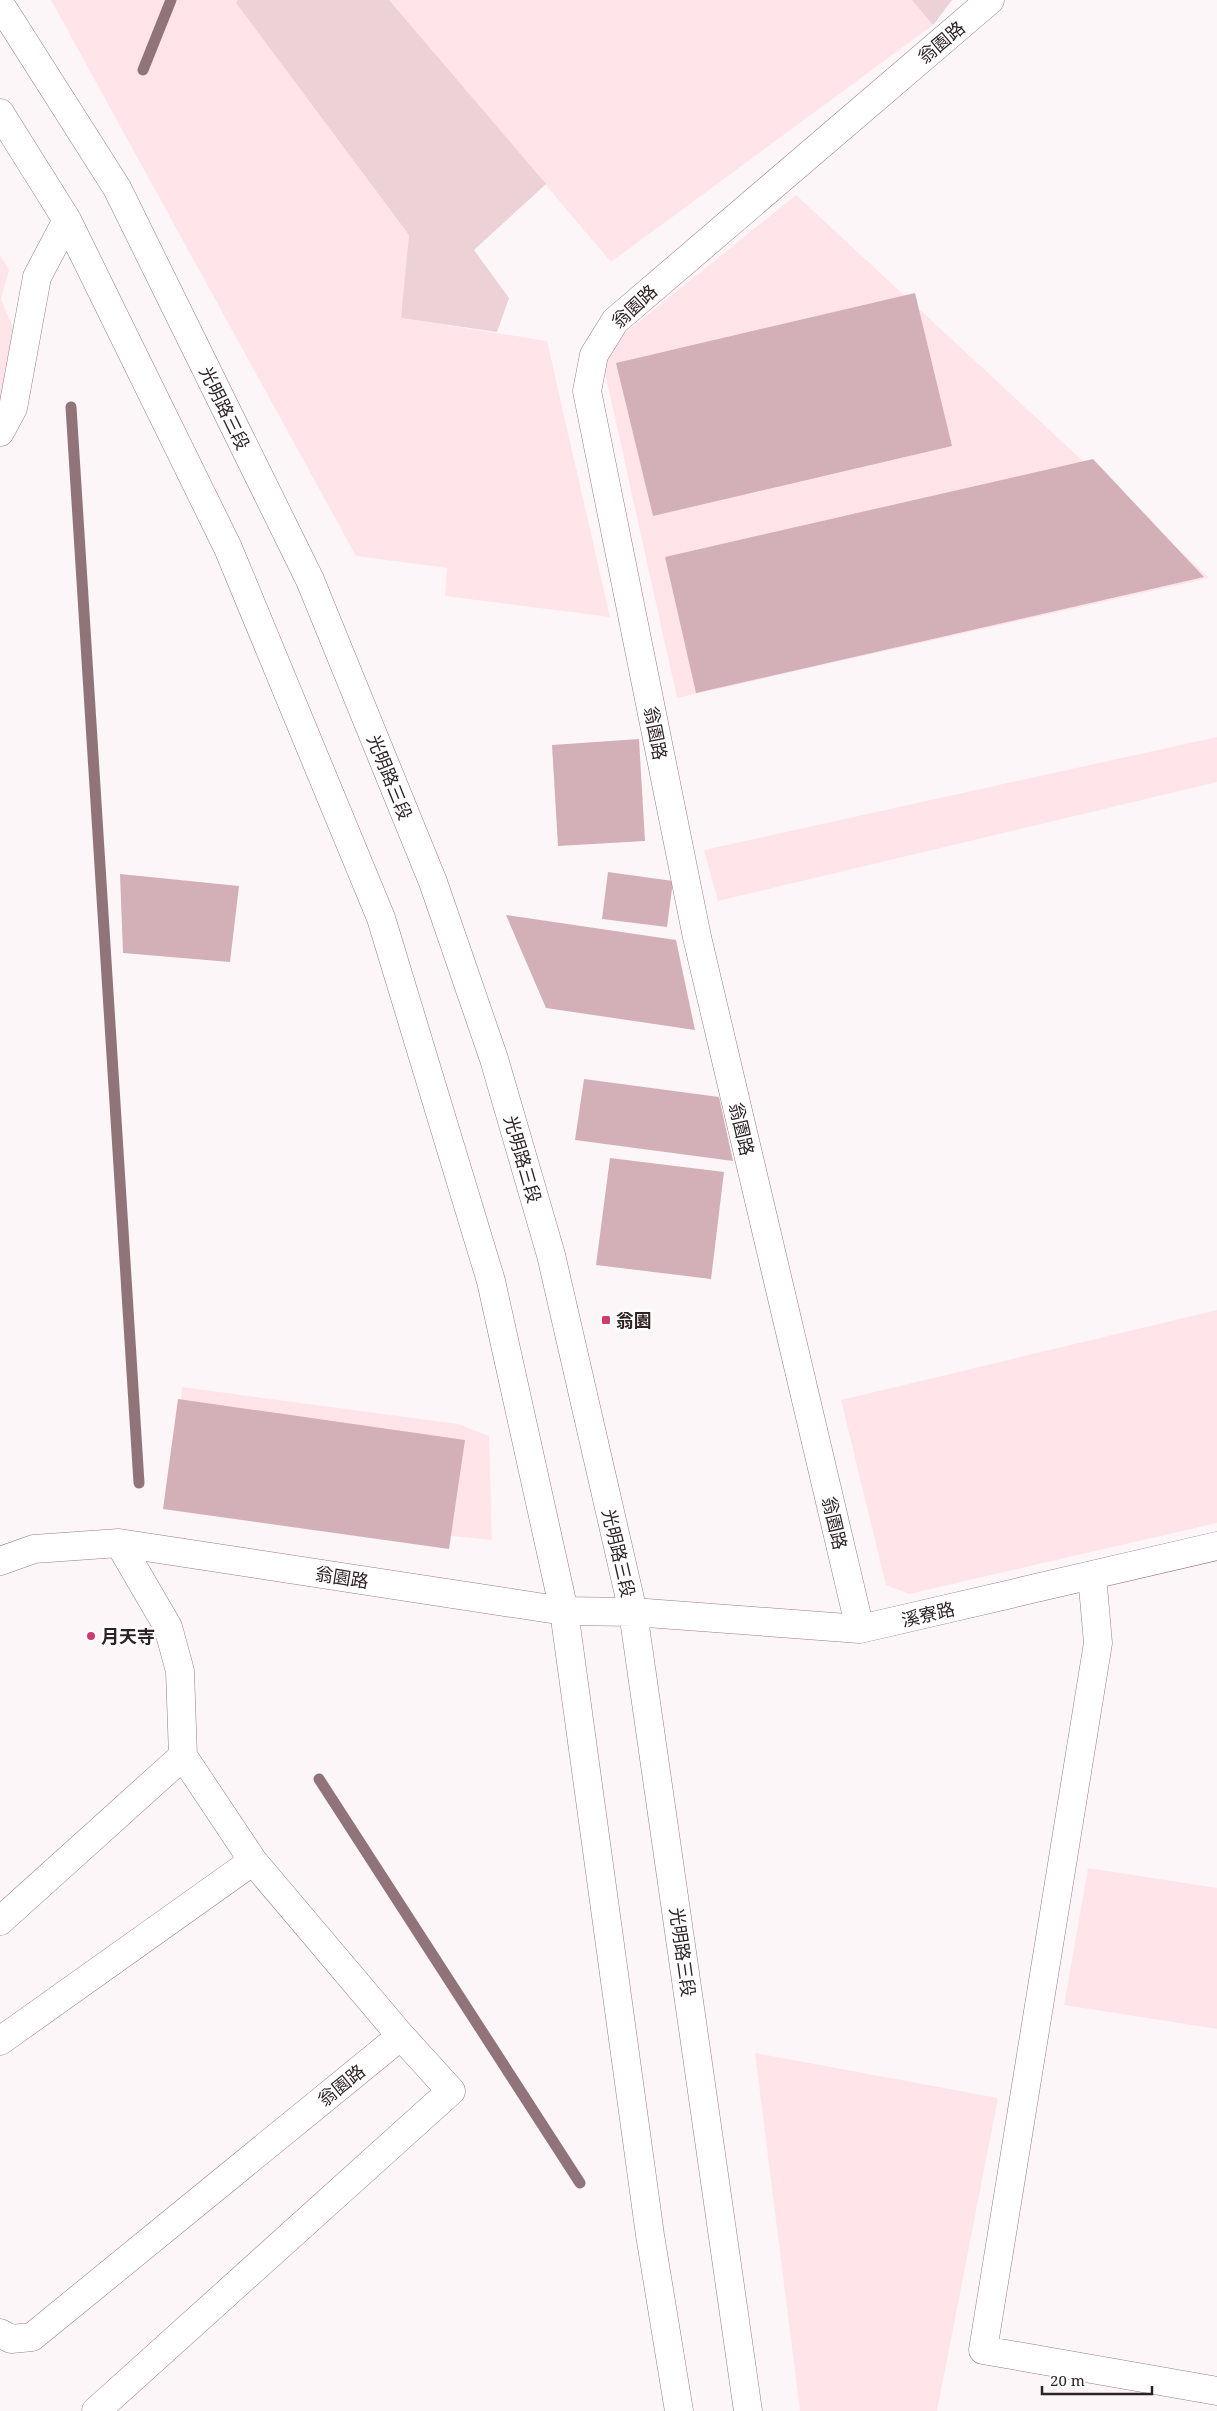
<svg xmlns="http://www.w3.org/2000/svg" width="1217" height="2411" font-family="'Noto Serif','Noto Sans TC',serif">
<rect width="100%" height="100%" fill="#fdf6f8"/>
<path fill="#ffe4ea" d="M51 0H237L236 3 409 235 402 318 547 341 610 617 445 596 447 568 356 556Z
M389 0H912L933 25 611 262Z
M796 195 1209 578 677 698 603 364 610 345Z
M0 255 9 270 1 299 15 333 18 367 0 402Z
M1217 737V782L718 901 704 850Z
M1217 1310V1523L909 1594 886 1585 841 1400Z
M182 1387 458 1424 489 1436 492 1540 175 1508Z
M1088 1868 1217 1888V2029L1064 2005Z
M755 2053 998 2098 937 2411H800Z"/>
<path fill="#ecd1d6" d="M237 0H389L546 184 474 250 509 298 497 332 401 318 409 235 236 3Z
M912 0H952L933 25Z"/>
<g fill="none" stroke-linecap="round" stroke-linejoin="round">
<path stroke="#90747a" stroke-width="11" d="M143 70 171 0
M71 407 139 1483
M319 1779 580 2183"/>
</g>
<path fill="#d3b0b7" d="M915 293 952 446 653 516 616 363Z
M1093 459 1204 577 696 693 665 557Z
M639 739 645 841 558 846 552 745Z
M608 872 673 881 667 927 602 919Z
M120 874 239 886 230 962 123 953Z
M506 915 676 940 695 1030 546 1008Z
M584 1079 719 1097 733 1161 575 1140Z
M610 1158 724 1172 711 1279 596 1265Z
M178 1399 465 1440 449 1549 163 1509Z"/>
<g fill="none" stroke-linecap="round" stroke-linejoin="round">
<defs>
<path id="minor" d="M0 4 117 188 310 580 433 882 494 1059 551 1255 633 1612 748 2411
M0 113 67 220 228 548 381 918 491 1281 564 1611 650 2235 679 2411
M0 432 13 408 37 277 67 220
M0 1561 34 1549 119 1543 564 1611 633 1612 860 1629 1217 1546
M1092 1575 1098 1643 983 2350 1217 2391
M860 1629 697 937 587 391 594 355 615 321 990 0
M0 1921 183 1756
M0 2041 253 1861
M0 2333 11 2339 32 2337 401 2036 253 1861 183 1756 180 1671 168 1627 119 1543
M96 2411 451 2091 401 2036"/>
</defs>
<use href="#minor" stroke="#9a7b82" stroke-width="29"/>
<use href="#minor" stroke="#fff" stroke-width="28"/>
</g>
<g fill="#ca3d6e" stroke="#fff" stroke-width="2">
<rect x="601" y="1315" width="10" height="10" rx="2.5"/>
<circle cx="91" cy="1636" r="5"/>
</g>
<g text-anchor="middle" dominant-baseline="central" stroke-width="5" stroke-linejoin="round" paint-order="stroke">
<g font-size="18" fill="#2f2225" stroke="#fff">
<text transform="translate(941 42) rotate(-40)">翁園路</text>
<text transform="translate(634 306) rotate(-43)">翁園路</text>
<text transform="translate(225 408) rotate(64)">光明路三段</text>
<text transform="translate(656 733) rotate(79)">翁園路</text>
<text transform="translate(390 777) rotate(68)">光明路三段</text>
<text transform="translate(742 1129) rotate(77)">翁園路</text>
<text transform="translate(523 1159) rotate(74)">光明路三段</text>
<text transform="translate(835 1523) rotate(77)">翁園路</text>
<text transform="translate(619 1553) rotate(77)">光明路三段</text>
<text transform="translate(342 1577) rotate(9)">翁園路</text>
<text transform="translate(928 1614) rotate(-13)">溪寮路</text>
<text transform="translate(683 1952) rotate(82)">光明路三段</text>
<text transform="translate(341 2085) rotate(-39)">翁園路</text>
</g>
<g font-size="18" font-weight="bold" fill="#2f2225" stroke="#fff" text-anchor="start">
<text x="616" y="1320">翁園</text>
<text x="101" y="1636">月天寺</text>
</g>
</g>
<path d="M1042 2386v8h110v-8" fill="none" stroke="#2f2225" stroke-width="2.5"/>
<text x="1050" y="2386" font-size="15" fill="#2f2225" stroke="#ffffff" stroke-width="4" paint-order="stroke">20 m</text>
</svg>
